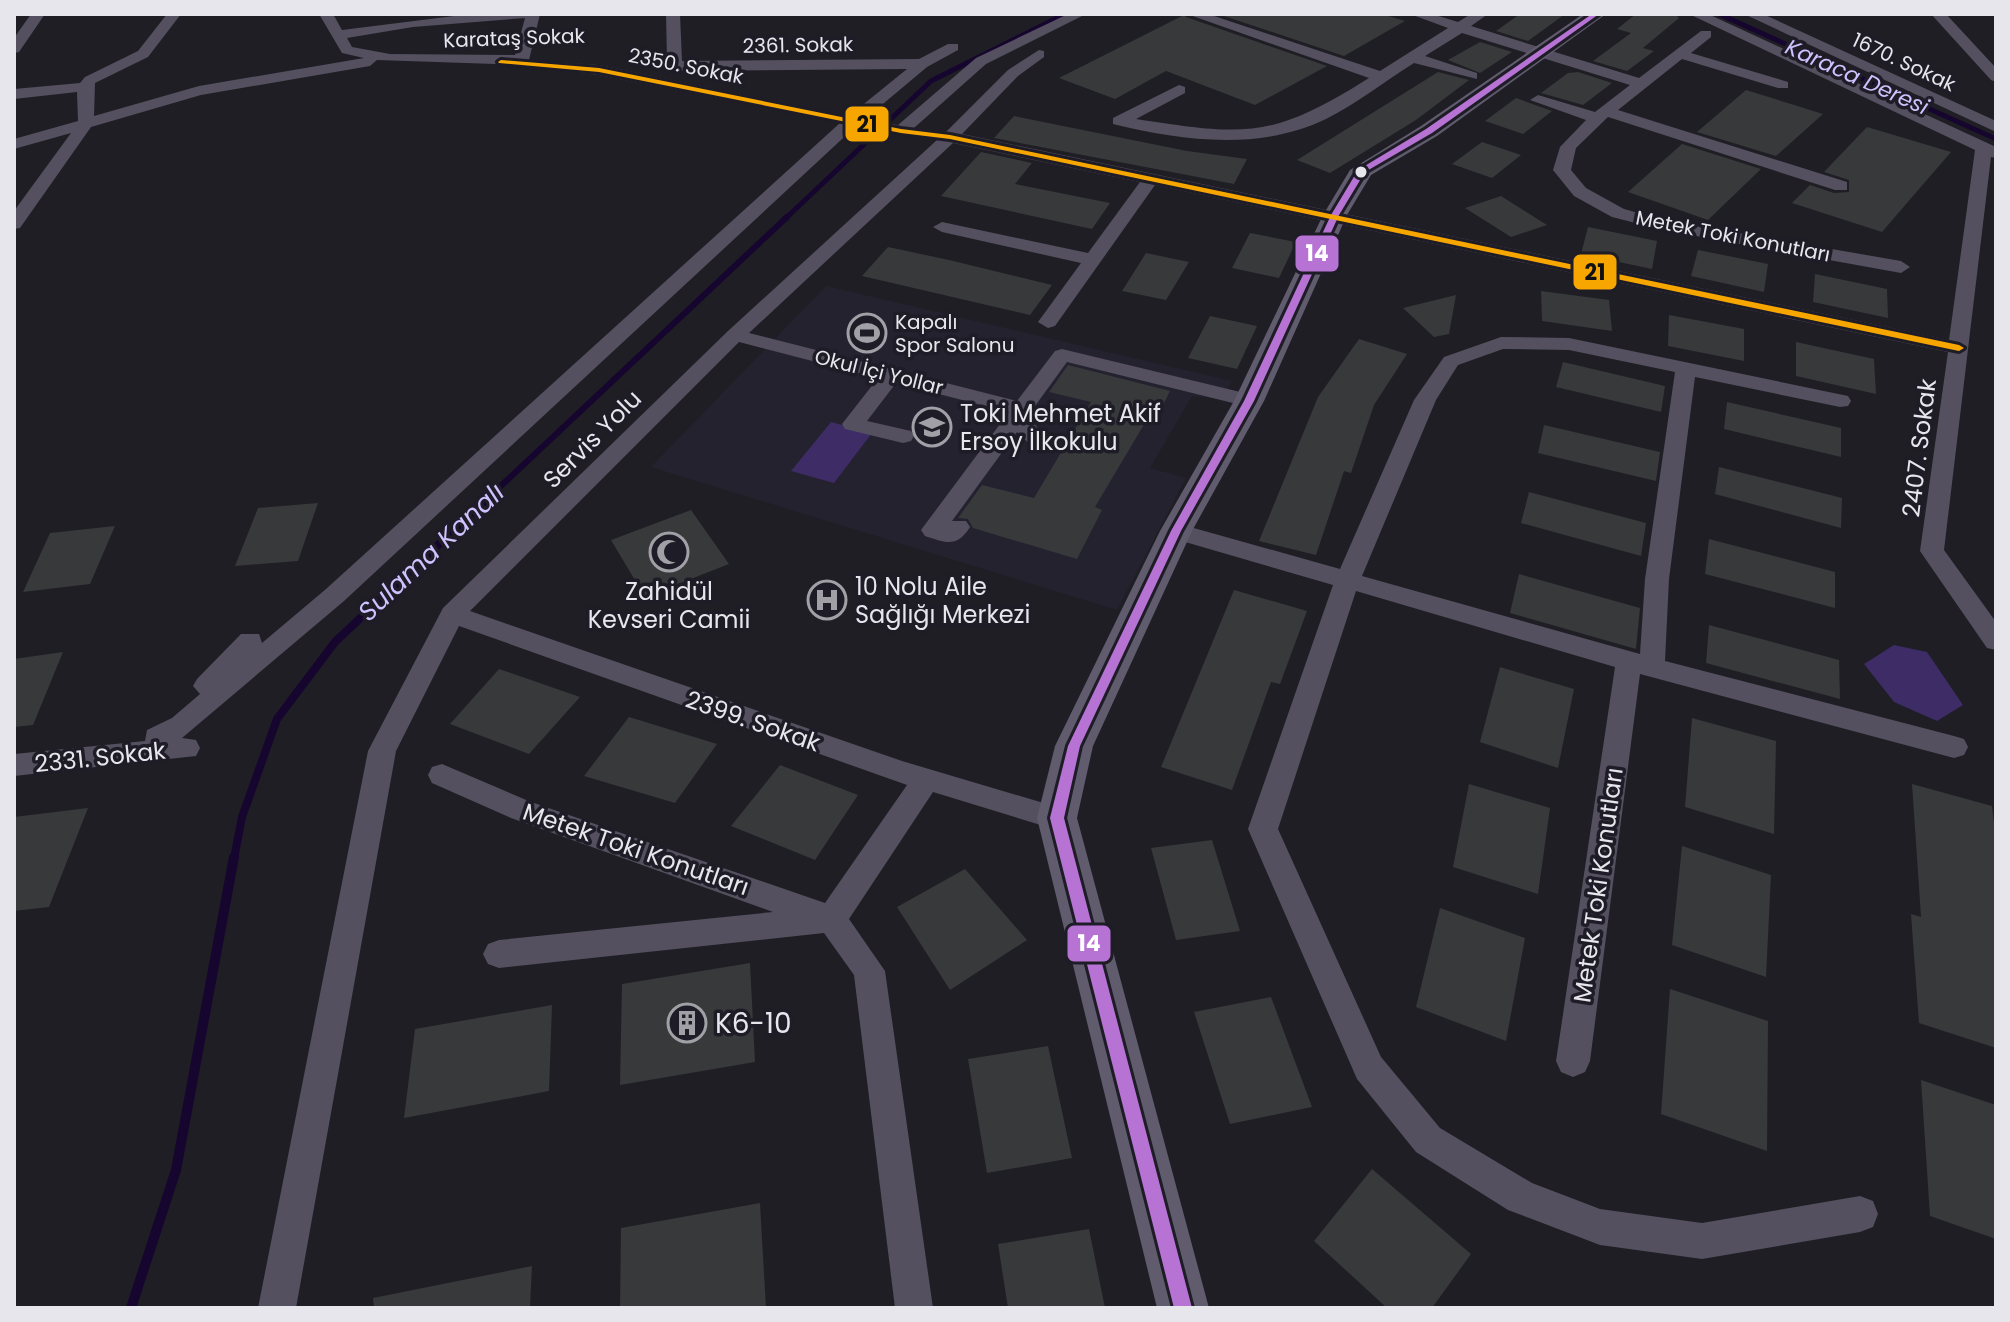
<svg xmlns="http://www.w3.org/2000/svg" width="2010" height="1322" font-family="Poppins,sans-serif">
<rect width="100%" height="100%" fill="#1f1e24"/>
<path fill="#252230" d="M826 286 1232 381 1222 399 1192 396 1150 468 1186 478 1117 610 651 467Z"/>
<path fill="#3d2c65" d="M831 422 872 433 834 483 791 471Z
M1894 645 1927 652 1963 705 1937 721 1894 702 1864 664Z"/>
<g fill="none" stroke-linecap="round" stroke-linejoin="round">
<path stroke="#15052f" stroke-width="5" d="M1719 14 1996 139
M785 219 931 81 1065 14"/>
<path stroke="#15052f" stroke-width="6" d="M487 499 787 217"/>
<path stroke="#15052f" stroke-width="8" d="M234 859 242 817 277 719 335 642 489 497"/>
<path stroke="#15052f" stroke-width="10" d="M131 1308 176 1170 234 857"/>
</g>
<path fill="#37393b" d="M1218 14H1382L1405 21 1344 56Z
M1520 14H1565L1528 41 1496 31Z
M1636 14H1675L1679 18 1643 48 1654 51 1627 71 1593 61 1631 33 1617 29Z
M1184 15 1186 17 1327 66 1255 105 1166 71 1115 99 1059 78Z
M1480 42 1512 52 1480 73 1448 60Z
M1438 72 1469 80 1416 120 1330 173 1297 160Z
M1578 72 1612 83 1583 105 1541 93 1568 73Z
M1746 90 1823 114 1776 156 1697 132Z
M1516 98 1552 111 1523 134 1485 121Z
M1014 116 1187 151 1247 159 1234 184 994 138Z
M1867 127 1951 152 1882 232 1792 203 1810 185 1834 193 1849 192V180L1824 172Z
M1482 142 1521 155 1492 178 1452 164Z
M1682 144 1761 169 1708 220 1628 192Z
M981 152 1032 163 1015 184 1110 203 1092 229 941 196Z
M1501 196 1547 225 1511 237 1465 208Z
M1588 227 1657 241 1652 269 1581 254Z
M1250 233 1296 242 1279 278 1232 268Z
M888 247 949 260 1052 285 1030 315 862 276Z
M1698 250 1768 264 1764 292 1691 276Z
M1146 253 1189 262 1166 300 1122 291Z
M1815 274 1887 289 1888 318 1813 302Z
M1541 291 1609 300 1612 331 1542 321Z
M1456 295 1449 334 1434 337 1403 308Z
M1669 315 1744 329V361L1668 346Z
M1210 316 1257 326 1237 369 1188 358Z
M1359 339 1407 354 1374 405 1351 473 1344 471 1316 555 1259 541 1318 397Z
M1796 342 1874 359 1876 394 1796 376Z
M1563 362 1665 386 1661 412 1556 387Z
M1068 365 1170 391 1162 407 1155 406 1095 507 1102 510 1077 559 973 528 968 519 958 518 982 485 1034 498 1091 402 1049 392Z
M1727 402 1841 428V457L1724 429Z
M1544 425 1660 452 1656 481 1538 453Z
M1719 467 1842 498 1841 528 1715 494Z
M1529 492 1646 523 1641 556 1521 523Z
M318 503 298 561 235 566 258 508Z
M691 510 729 564 645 597 611 540Z
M115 526 90 584 23 592 50 533Z
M1709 539 1835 572V608L1705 574Z
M1519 574 1640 608 1636 649 1510 613Z
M1234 590 1307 611 1280 684 1271 682 1232 790 1161 767Z
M1709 625 1839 660 1840 699 1706 663Z
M63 652 33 725 14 727V659Z
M1500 667 1574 689 1558 768 1480 742Z
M499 669 580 697 529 754 450 724Z
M629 717 717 744 675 803 584 776Z
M1692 718 1776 741 1774 834 1685 807Z
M780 765 858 795 815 860 731 826Z
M1469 784 1550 808 1538 894 1453 867Z
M1912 784 1992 806 1996 841V1048L1919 1023 1911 914 1921 917Z
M88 808 49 907 14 911V817Z
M1212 840 1240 931 1176 940 1151 848Z
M1682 846 1771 875 1766 977 1672 945Z
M965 869 1027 940 950 990 897 907Z
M1440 908 1525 938 1506 1041 1416 1007Z
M750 963 755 1062 620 1085 622 984Z
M1670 989 1768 1021 1767 1151 1661 1114Z
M1271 997 1312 1107 1230 1124 1194 1012Z
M552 1005 549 1091 404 1118 415 1029Z
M1048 1046 1072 1158 987 1173 968 1059Z
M1921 1080 1996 1105V1239L1930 1216Z
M1372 1169 1471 1254 1432 1308H1387L1314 1241Z
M760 1203 766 1308H620L621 1228Z
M1089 1229 1105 1308H1008L998 1244Z
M532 1266 530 1308H374L373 1298Z"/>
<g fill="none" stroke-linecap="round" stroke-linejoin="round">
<path fill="#54505f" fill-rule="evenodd" d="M31 14H45L19 52 14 53V38Z
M167 14H181L148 57 95 83 94 116 199 86 364 58 342 53 319 14H333L342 30 470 14H540L529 60 599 65 849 116 907 69 675 71 638 64V58L667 60 666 14H680L682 61 919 59 948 44H958V50L927 67 865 119 898 125 976 58 1068 14H1086L986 64 914 128 946 132 1008 70 1039 50 1044 51V57L1018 76 962 134 1949 340 1975 150 1689 14H1708L1996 147V158L1991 157 1944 550 1996 622V650L1987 648 1920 551 1948 352 1155 185 1055 326 1048 328 1038 322 1081 263 942 232 933 227 942 222 1088 253 1140 182 953 143 749 333 1017 401 1055 351 1062 349 1257 396 1260 401 1257 406 1249 407 1067 362 1027 417 1054 444 1043 451 1035 449 1017 432 952 521H966L970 527C957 548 946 543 925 536L921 530 1009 412 896 383 867 421 911 431 914 436 911 441 903 443 845 429 842 424 878 378 739 342 470 611 902 761 1067 810 1071 818 1067 826 1057 830 933 792 849 919 885 971 933 1308H895L854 975 824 933 499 968 488 964 483 954 488 944 499 940 773 912 511 818 432 783 428 775 432 767 442 764 531 802 825 903 907 785 459 626 396 751 296 1308H258L368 751 443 608 728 331 937 140 855 127 344 601 182 738 196 740 200 748 196 756 14 776V754L145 741 147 730 172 718 200 694 193 686 197 679 241 634H259L262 643 326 589 840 123 599 75 495 64 377 60 370 66 201 95 91 127 20 228 14 229V211L71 133 14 149V139L78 121 77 92 14 99V89L80 83 85 77 138 51ZM525 18 515 55 390 54 352 47 347 38 413 27Z
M1187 14H1208L1380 71 1448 28 1410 14H1432L1458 22 1471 14H1488L1471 26 1639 78 1701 31H1711V37L1691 53 1788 82V88H1778L1682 59 1618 110 1847 182V190H1835L1608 117 1576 148 1571 170 1586 188 1624 209 1664 220 1901 261 1910 267 1901 273 1663 230 1612 217 1574 196 1553 170 1560 147 1586 120 1530 100 1538 95 1595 112 1630 85 1462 33 1425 56 1477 73V79L1414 63C1385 81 1356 104 1326 119 1260 151 1182 141 1113 124V118L1179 85 1185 87V93L1136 119C1247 136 1272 139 1369 78Z
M1744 14H1763L1996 121V132Z
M1931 14H1946L1996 68V82L1991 80Z
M1501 337 1569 338 1848 396 1851 401 1848 406 1840 407 1695 377 1669 579 1665 661 1954 736 1964 739 1968 747 1964 755 1954 758 1640 674 1590 1061 1585 1072 1573 1077 1561 1072 1556 1061 1615 667 1356 591 1278 829 1381 1057 1440 1128 1532 1183 1600 1209 1702 1223 1860 1196 1873 1201 1878 1214 1873 1227 1860 1232 1702 1259 1600 1245 1508 1210 1416 1152 1357 1079 1248 829 1333 585 1168 537 1164 531 1176 523 1340 569 1414 400 1444 357ZM1503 349 1569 350 1675 372 1645 579 1640 654 1362 576 1436 400 1458 365Z"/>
<path fill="#605b6d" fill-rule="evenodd" d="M1583 14H1606L1437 136 1371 175 1347 215 1264 401 1192 531 1093 746 1077 818 1209 1308H1157L1037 818 1055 746 1160 531 1234 401 1323 215 1350 170 1421 126Z"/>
<defs>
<path id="bus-1" d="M1592 14H1599L1432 133 1365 172 1339 215 1254 401 1181 531 1080 746 1064 818 1192 1308H1174L1050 818 1068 746 1171 531 1244 401 1331 215 1358 170 1426 129Z"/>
<path id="bus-2" d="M501 60 599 68 901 129 950 135 1959 345 1964 348 1959 351 950 139 901 133 599 72 499 63 498 62Z"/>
</defs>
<use href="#bus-1" stroke="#1e1c26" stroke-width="6"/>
<use href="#bus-2" stroke="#1e1c26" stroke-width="6"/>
<use href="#bus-1" fill="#b673d3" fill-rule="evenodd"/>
<use href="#bus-2" fill="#f7a600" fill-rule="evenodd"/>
</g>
<defs>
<symbol id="stadium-ring" viewBox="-11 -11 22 22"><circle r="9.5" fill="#1e1c26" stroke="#a1a0a7" stroke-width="1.5"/><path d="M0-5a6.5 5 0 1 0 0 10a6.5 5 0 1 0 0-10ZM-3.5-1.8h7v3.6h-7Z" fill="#a1a0a7"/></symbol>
<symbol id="school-ring" viewBox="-11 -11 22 22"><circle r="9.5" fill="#1e1c26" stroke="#a1a0a7" stroke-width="1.5"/><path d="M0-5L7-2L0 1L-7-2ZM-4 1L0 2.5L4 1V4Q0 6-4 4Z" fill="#a1a0a7"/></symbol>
<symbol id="mosque-ring" viewBox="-11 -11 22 22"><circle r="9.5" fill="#1e1c26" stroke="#a1a0a7" stroke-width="1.5"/><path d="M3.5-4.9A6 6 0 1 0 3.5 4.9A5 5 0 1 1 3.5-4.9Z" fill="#a1a0a7"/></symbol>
<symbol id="hospital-ring" viewBox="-11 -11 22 22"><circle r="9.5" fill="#1e1c26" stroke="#a1a0a7" stroke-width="1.5"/><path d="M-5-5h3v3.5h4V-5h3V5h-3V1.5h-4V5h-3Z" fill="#a1a0a7"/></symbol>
<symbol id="building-ring" viewBox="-11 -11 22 22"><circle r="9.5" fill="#1e1c26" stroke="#a1a0a7" stroke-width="1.5"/><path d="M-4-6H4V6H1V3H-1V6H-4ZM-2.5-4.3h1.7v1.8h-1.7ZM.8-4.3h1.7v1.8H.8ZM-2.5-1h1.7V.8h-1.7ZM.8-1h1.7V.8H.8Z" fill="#a1a0a7"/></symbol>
</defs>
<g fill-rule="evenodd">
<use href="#stadium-ring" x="845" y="311" width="44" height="44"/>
<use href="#school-ring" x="910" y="405" width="44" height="44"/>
<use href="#mosque-ring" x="647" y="530" width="44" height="44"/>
<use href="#hospital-ring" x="805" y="578" width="44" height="44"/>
<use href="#building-ring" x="665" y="1001" width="44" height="44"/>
</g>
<circle fill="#e7e6ed" stroke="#1e1c26" stroke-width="3" cx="1361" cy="172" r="7"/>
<g text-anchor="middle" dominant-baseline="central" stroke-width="7" stroke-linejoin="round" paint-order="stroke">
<g font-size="20" fill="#e7e6ed" stroke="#1e1c26">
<text transform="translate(514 38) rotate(-2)">Karataş Sokak</text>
<text transform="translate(798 45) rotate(-1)">2361. Sokak</text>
<text transform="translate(1904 62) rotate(25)">1670. Sokak</text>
<text transform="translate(686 66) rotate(11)">2350. Sokak</text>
<text transform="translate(1733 236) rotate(11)">Metek Toki Konutları</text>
<text transform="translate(879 372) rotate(14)">Okul İçi Yollar</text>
</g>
<g font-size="20" fill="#e7e6ed" stroke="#1e1c26" text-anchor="start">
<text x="895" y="322">Kapalı<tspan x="895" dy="23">Spor Salonu</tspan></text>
</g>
<g font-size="22" font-style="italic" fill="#cfc2fe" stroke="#1e1c26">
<text transform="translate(1857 77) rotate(24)">Karaca Deresi</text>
</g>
<g font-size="24" fill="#e7e6ed" stroke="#1e1c26" text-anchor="start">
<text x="960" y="413">Toki Mehmet Akif<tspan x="960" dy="28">Ersoy İlkokulu</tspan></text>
<text x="855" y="586">10 Nolu Aile<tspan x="855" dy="28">Sağlığı Merkezi</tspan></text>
<text x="669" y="591" text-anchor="middle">Zahidül<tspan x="669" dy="28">Kevseri Camii</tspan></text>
</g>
<g font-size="24" fill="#e7e6ed" stroke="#1e1c26">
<text transform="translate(592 439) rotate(-45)">Servis Yolu</text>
<text transform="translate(1919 448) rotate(-83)">2407. Sokak</text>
<text transform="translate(753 721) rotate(19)">2399. Sokak</text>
<text transform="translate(100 757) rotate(-6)">2331. Sokak</text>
<text transform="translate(636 849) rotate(19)">Metek Toki Konutları</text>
<text transform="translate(1598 885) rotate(-82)">Metek Toki Konutları</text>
</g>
<g font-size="26" font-style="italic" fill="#cfc2fe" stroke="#1e1c26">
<text transform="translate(431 552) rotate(-43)">Sulama Kanalı</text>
</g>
<g font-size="28" fill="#e7e6ed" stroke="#1e1c26" text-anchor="start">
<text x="715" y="1023">K6-10</text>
</g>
</g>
<g stroke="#1e1c26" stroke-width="3">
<rect x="844" y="105" width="46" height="38" rx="8" fill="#f7a600"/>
<rect x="1294" y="234" width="46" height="39" rx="8" fill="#b673d3"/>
<rect x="1572" y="253" width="46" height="38" rx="8" fill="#f7a600"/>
<rect x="1066" y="924" width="46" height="39" rx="8" fill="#b673d3"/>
</g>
<g font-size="22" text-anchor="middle" font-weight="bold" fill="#fff">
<text x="1317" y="261">14</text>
<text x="1089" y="951">14</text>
</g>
<g font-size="22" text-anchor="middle" font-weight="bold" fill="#111">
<text x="867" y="132">21</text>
<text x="1595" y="280">21</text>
</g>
<rect width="2010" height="1322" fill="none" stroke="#e7e6ed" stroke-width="32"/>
</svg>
